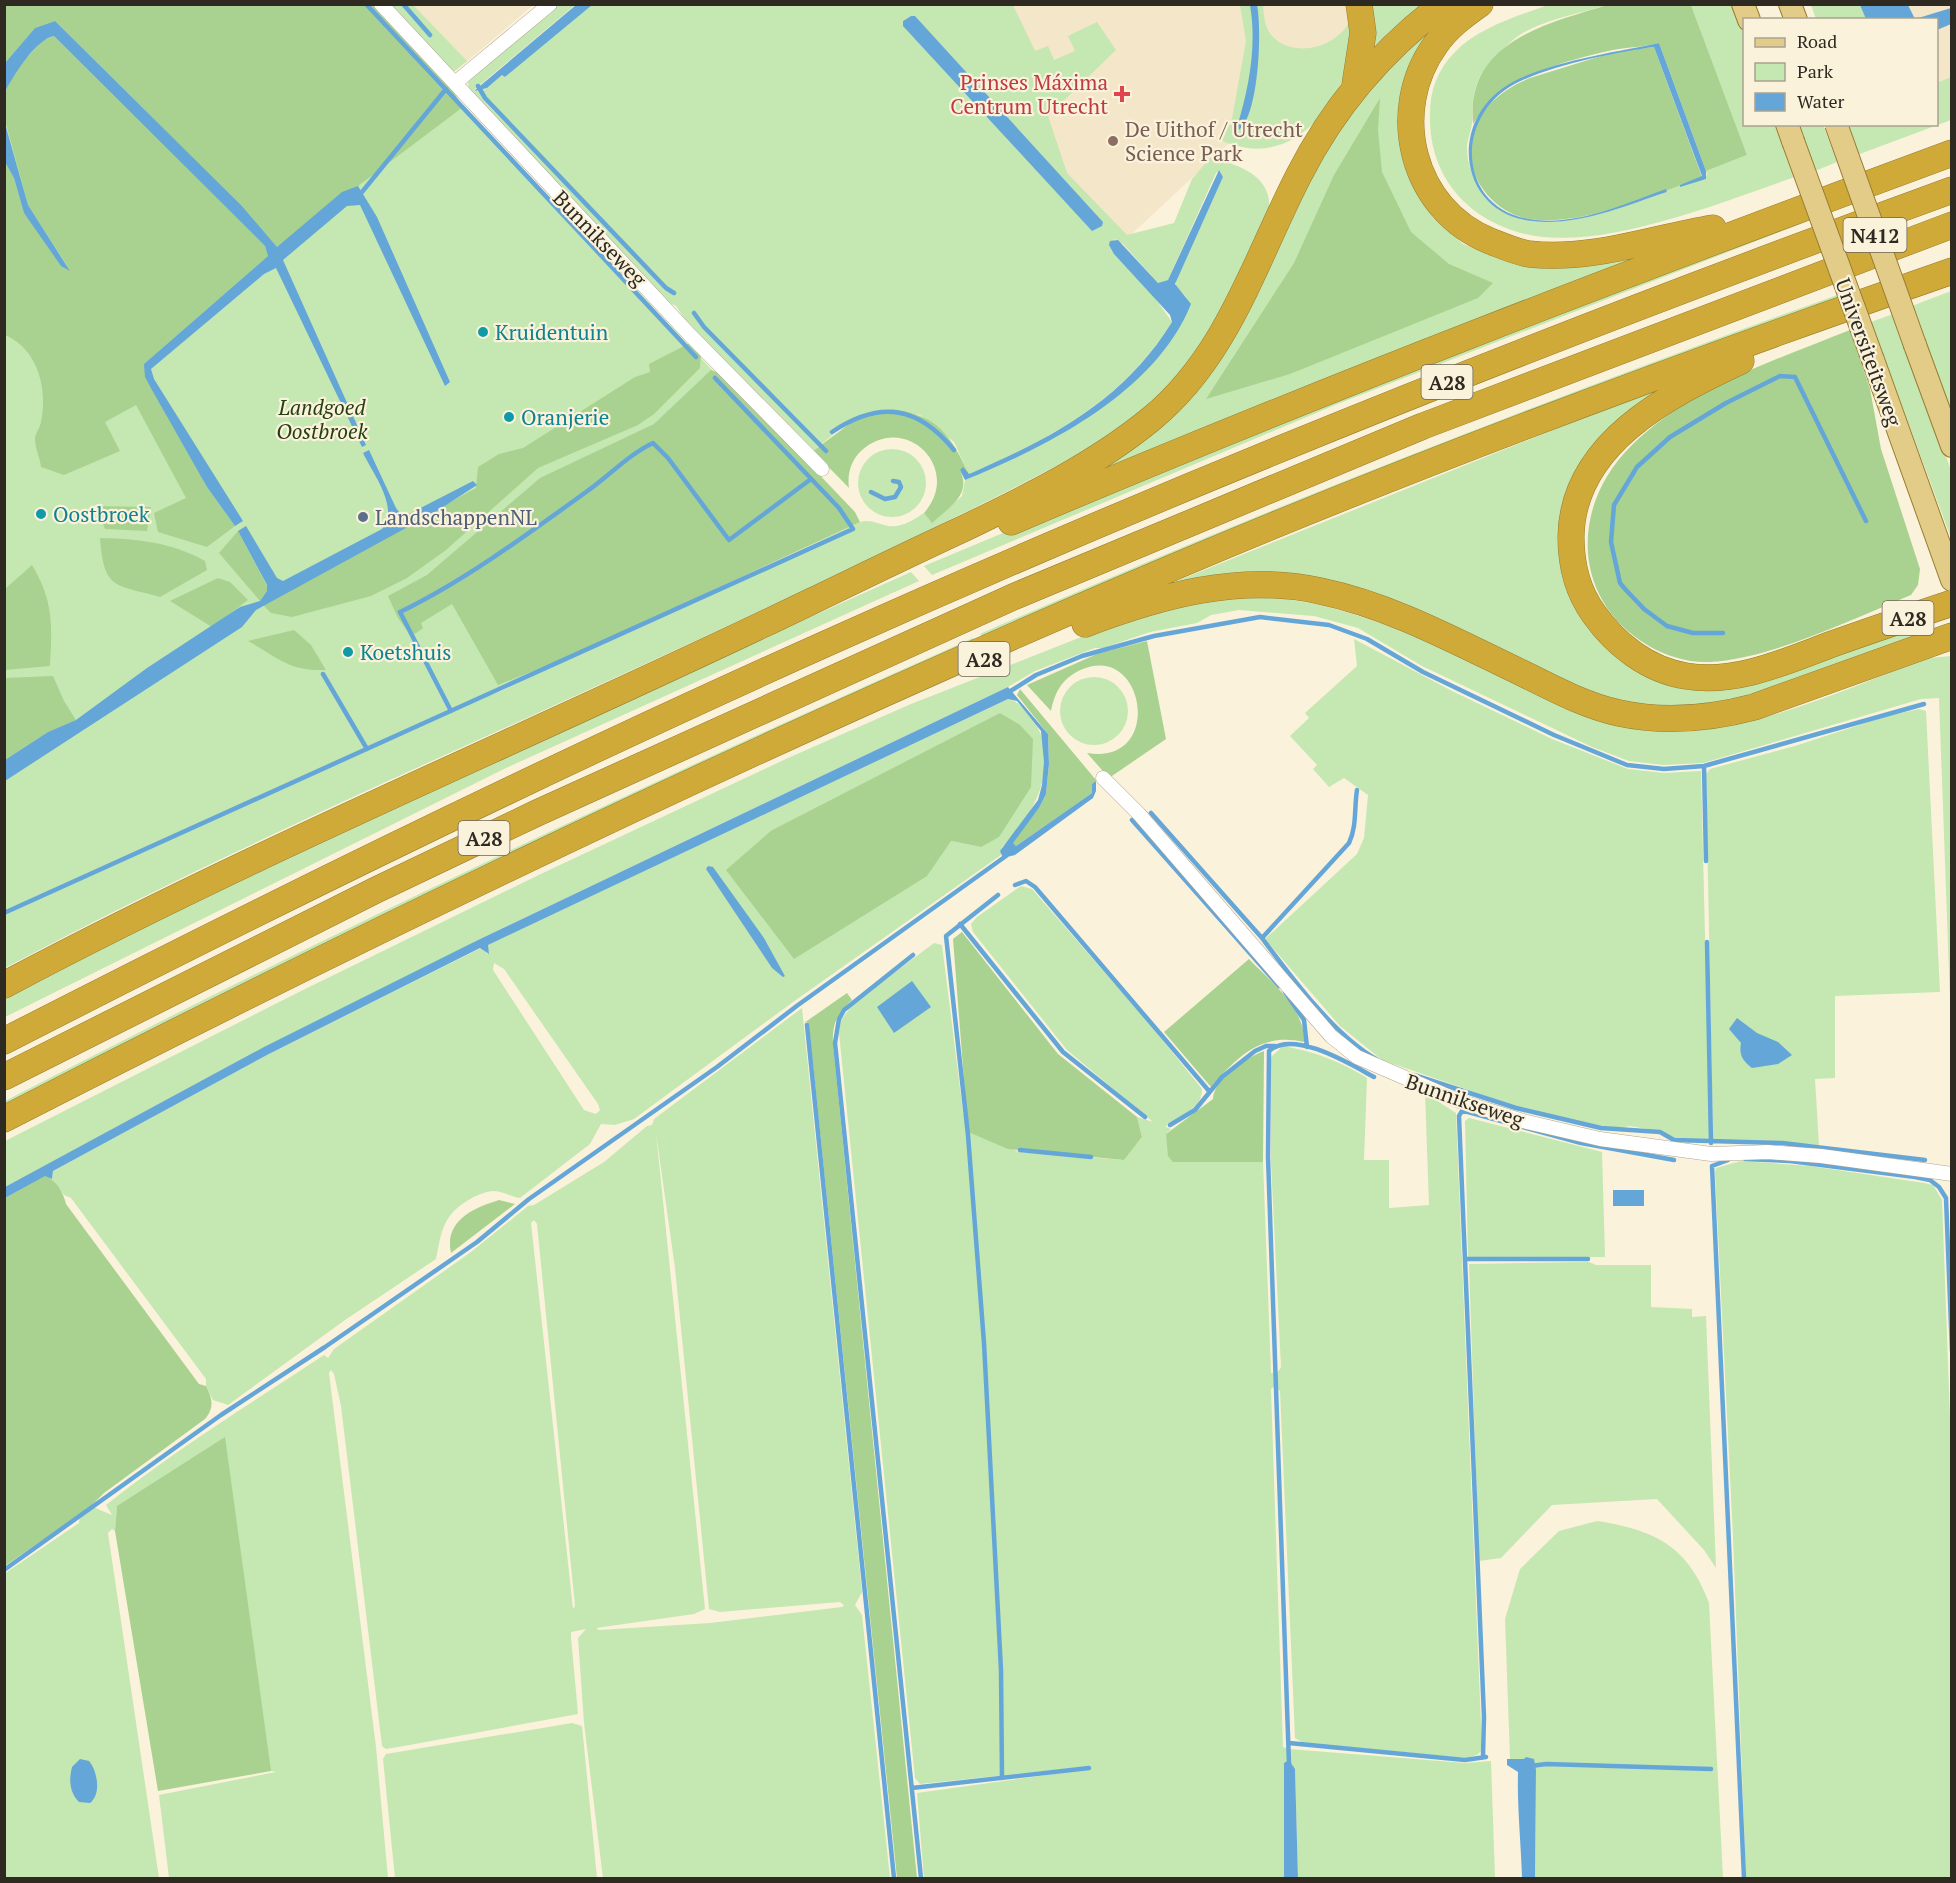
<svg xmlns="http://www.w3.org/2000/svg" width="1956" height="1883" font-family="'PT Serif',serif">
<rect width="100%" height="100%" fill="#fbf2db"/>
<path fill="#f3e6c9" d="M392 5H533L456 71Z
M863 5H1405L1356 25 1106 258Z
M1818 5H1951V105L1937 111 1936 20 1823 19Z"/>
<path fill="#c5e7b2" fill-rule="evenodd" d="M5 5H369L853 520 464 705 501 691 860 522C871 519 878 524 888 526 902 528 913 520 924 513L932 522 962 496 965 480 1058 436 1115 398 1136 379 1170 340 1180 325 1186 297 1176 287V279L1223 177 1219 171 1216 173 1168 280 1158 283 1124 245 1118 240 1113 239 1172 322C1122 401 1052 438 969 474L954 442 920 415 893 409 846 424 813 451 692 330 676 306 666 301 469 89 468 82 476 74 558 5H575L473 91 487 88 503 74 505 77 586 5H1013L1035 51 1048 46 1054 60 1075 51 1068 36 1097 22 1116 50 1048 116 1067 173 1127 235 1174 223 1192 179 1210 158C1246 165 1283 183 1264 225 1235 287 1206 355 1154 401 1112 439 1062 463 1012 489 947 522 882 553 817 584 547 713 269 827 5 968ZM911 16H915L1103 222 903 21Z
M388 5H413L467 61 453 72Z
M1240 5H1263C1264 15 1264 27 1272 36 1294 60 1340 47 1351 18 1352 27 1355 37 1355 46 1355 54 1349 64 1346 72 1330 116 1289 160 1238 146 1230 144 1224 143 1218 137L1231 124 1246 41Z
M1366 5H1422L1389 32 1363 60Z
M1452 5H1463L1400 131 1407 174 1433 217 1463 244 1517 264 1549 268 1642 253 1638 257 1244 411 1067 486 1162 420 1325 140 1362 88Z
M1548 5H1607C1581 13 1533 22 1513 40 1503 49 1489 62 1482 73 1473 88 1472 105 1472 121 1472 130 1467 139 1467 148 1467 183 1495 217 1530 221 1576 227 1623 206 1667 192L1666 189 1703 178 1707 175 1706 171 1747 155 1691 5H1734L1744 34V124L1776 125 1795 177C1721 202 1602 252 1525 234 1466 219 1428 175 1430 113 1430 90 1438 69 1455 52 1478 28 1517 16 1548 5Z
M1811 5H1860L1866 19H1816Z
M1951 77V120L1857 155 1846 125 1936 124 1937 83Z
M1798 125H1823L1837 162 1815 171Z
M1808 214 1810 220 1335 405 932 575 924 566 1206 448Z
M1951 291V409L1912 306Z
M1837 295 1839 300 987 641 980 634C1261 510 1548 399 1837 295Z
M1893 314 1951 470V538L1871 322Z
M1705 369 1564 502C1553 570 1575 638 1640 670 1648 674 1657 680 1665 682 1675 684 1706 673 1718 670 1787 654 1856 637 1925 620L1929 630 1709 709H1632L1370 598 1137 597Z
M858 483a34 34 0 1 1 68 0a34 34 0 1 1-68 0Z
M911 572 919 581 506 768 5 1017V998L206 895 689 671Z
M1270 597C1360 606 1437 646 1518 683 1567 705 1612 731 1668 732 1753 733 1849 687 1929 658L1951 656V1027L1939 698 1921 699 1703 763 1663 765 1629 761 1592 747 1422 666 1358 628 1314 616 1239 610 1211 615 1197 623 1150 632 1103 648H1095L1035 671 1008 687 478 940 5 1187V1141L301 991 545 872 788 758 911 704 1094 632 1155 612 1208 599Z
M973 638 979 645 5 1113V1101C323 936 646 783 973 638Z
M1354 639 1452 691 1552 739 1628 769 1664 773 1701 771 1710 1142 1673 1138 1661 1131 1629 1126 1618 1129 1570 1120 1518 1107 1382 1060 1340 1026 1265 939 1357 854 1364 838 1368 795 1344 778 1329 787 1313 769 1317 765 1290 736 1309 718 1305 713 1357 666Z
M1060 711a34 34 0 1 1 68 0a34 34 0 1 1-68 0Z
M1008 699C1019 701 1024 710 1032 719 1063 759 1035 816 1002 847L1001 855 793 1002 634 1119 615 1125 601 1124 590 1144 520 1198C511 1197 503 1191 494 1191 486 1191 478 1195 472 1198 443 1214 442 1229 436 1259L345 1320 228 1405 213 1400 206 1386V1379L71 1198 64 1195 52 1179 53 1171 267 1055 481 948 488 954 487 945ZM1001 713 981 847 951 841 772 830ZM708 866 764 938 785 976 772 968 707 869ZM494 963 504 969 598 1104 600 1110 596 1114 584 1110 493 970Z
M1919 709 1926 711 1940 992 1835 996V1078L1815 1079 1819 1145 1713 1141 1706 774 1710 769 1795 746 1887 716Z
M1021 886 1032 889 1147 1021 1202 1089C1202 1109 1182 1115 1167 1124L1166 1127 1171 1129 1166 1134 1174 1162H1263L1271 1373 1278 1372 1281 1367 1271 1162V1057L1283 1046C1313 1051 1342 1062 1367 1078L1364 1160H1389V1208L1429 1205 1425 1093 1456 1113 1482 1750 1477 1755 1467 1758 1303 1743 1295 1738 1280 1391 1275 1386 1271 1389 1283 1747 1289 1749 1465 1763 1491 1761 1495 1878H1298L1295 1769 1289 1760 1284 1764V1878H924L917 1793 1090 1769 1091 1766 920 1784 915 1778 839 1033 841 1020 854 1003 934 943 942 945 963 1112 968 1132 1019 1152 1124 1160 1142 1137 1137 1117 1153 1122 1067 1050 973 932 971 924 977 917Z
M802 1008 862 1592 855 1605 862 1615 890 1878H603L584 1723 578 1638 586 1629 571 1632V1637L578 1714 404 1746 386 1749 382 1746 341 1406 334 1374 331 1370 329 1373 376 1747 388 1878H169L159 1795 276 1772 271 1771 117 1507 115 1531 112 1529 108 1533 159 1878H5L4 1574 79 1523 80 1517 93 1507 112 1515 106 1505C175 1450 250 1404 324 1355L328 1358 334 1349 471 1252 528 1206 534 1205 604 1162 647 1126 652 1125 654 1119ZM656 1133 675 1268 709 1609 720 1612 840 1602 844 1605 842 1607 710 1623 599 1630 596 1628 694 1614 705 1609ZM534 1220 537 1224 575 1606 573 1609 531 1223Z
M1469 1118 1602 1152 1605 1257H1468L1465 1121Z
M1741 1161 1810 1166 1924 1183 1933 1185 1942 1200 1952 1473 1951 1878H1746L1733 1537 1715 1172 1716 1168Z
M1589 1262 1596 1265H1651V1307L1692 1309V1317L1706 1316 1716 1568 1704 1550 1657 1499 1552 1505 1501 1558 1479 1561 1469 1264Z
M1597 1521C1655 1530 1688 1546 1709 1603L1723 1878H1535L1536 1770 1524 1759H1510L1505 1619 1520 1569 1559 1531Z
M572 1723 582 1726 597 1878H395L383 1759 386 1754Z"/>
<path fill="#a9d290" d="M5 5H375L445 78 463 107 277 247 242 206 55 21 35 28 5 63Z
M1607 5H1691L1747 155 1706 171 1659 43C1645 47 1628 47 1613 50 1561 62 1501 76 1473 124 1465 42 1546 24 1607 5Z
M54 36 265 246 268 256 144 364 207 487 235 526 207 547 158 532 154 513 186 498 136 405 105 422 120 451 64 475 41 467C40 458 35 448 35 439 35 434 40 428 41 422 48 389 38 349 5 335V162L14 178 24 213 70 270 28 205 5 120V92L15 71 42 41Z
M1654 47 1702 177C1653 195 1582 227 1529 219 1494 213 1463 176 1472 138 1478 109 1502 89 1530 78L1614 52Z
M1380 98 1378 130 1382 172 1411 232 1449 264 1493 283 1478 298 1290 374 1206 399 1294 263 1334 175Z
M1850 330 1870 389 1881 449 1920 569 1918 585 1911 595C1852 619 1772 659 1709 662 1689 663 1666 656 1649 646 1571 601 1570 506 1631 446 1691 387 1773 361 1850 330Z
M689 338 701 353 700 368 654 414 638 425 538 468 446 550 407 578 371 596 292 617 271 613 263 605 476 488 478 467 499 454 523 448 635 377 650 372 649 364 688 344Z
M711 370 724 375 855 512 860 522 571 656 498 685 452 604 421 623 423 628 415 634 406 629 398 618 388 596 427 575 540 478 654 424Z
M893 409C939 416 950 435 969 474L960 470C972 495 949 507 932 523L924 513C963 469 906 412 862 450 851 460 847 474 849 488L813 451 860 416Z
M95 506 151 507 147 531 105 529Z
M238 531 267 586V591L260 601 219 553Z
M100 538C138 539 171 542 205 561L207 570 160 597C114 584 104 590 100 538Z
M32 565C54 602 52 625 50 666L5 670V589Z
M218 578 230 582 248 600 212 627 170 601Z
M294 630 311 645 326 670C288 671 279 658 248 641Z
M1147 641 1166 739 1109 778 1087 753C1164 766 1146 644 1083 669 1063 677 1055 691 1051 711L1027 685 1097 654Z
M53 676 64 701 76 720 48 732 5 760V678Z
M1020 689 1096 780 1092 793 1016 846 1012 843 1039 808 1046 794 1049 764 1048 734 1017 695Z
M1000 713 1020 725 1033 739 1031 787 999 837 981 847 951 841 927 876 794 959 726 870 772 830Z
M962 932 1058 1054 1137 1117 1142 1137 1124 1160 1008 1149 968 1132 953 939Z
M1249 959C1270 981 1306 1009 1304 1042 1261 1032 1237 1057 1211 1087L1164 1032Z
M847 993 852 1000C837 1013 832 1024 833 1044L917 1878H897L809 1025 807 1022 804 1023Z
M1264 1051 1263 1162H1173L1168 1156 1166 1134 1213 1099C1213 1080 1247 1057 1264 1051Z
M45 1175C57 1181 63 1192 66 1204L199 1384 206 1386C212 1398 215 1407 205 1419L104 1493 80 1517 77 1516 5 1566V1198Z
M499 1200 515 1204 451 1253C444 1221 473 1208 499 1200Z
M225 1437 271 1771 158 1791 115 1531 117 1506Z"/>
<path fill="#65a6d8" d="M576 5H592L505 77 502 75 487 88 474 91Z
M1250 5H1257C1262 30 1259 114 1239 130L1237 127C1249 87 1257 46 1250 5Z
M1860 5H1908L1915 19 1951 8V24L1937 30 1936 20 1866 19Z
M911 16H915L1103 222 1102 226 1092 231 903 26V21Z
M55 21 242 206 277 247 342 192 358 186 377 217 450 382 445 386 360 205 347 206 283 260 366 445 362 447 276 268 264 274 151 369 154 379 243 521 235 526 207 487 152 390 145 377 144 364 268 256 265 246 54 36C36 39 13 76 5 92V63L35 28Z
M1659 43 1706 171V179L1680 187V185L1702 176 1654 47C1616 52 1535 68 1505 90 1454 127 1462 208 1529 219 1575 227 1624 204 1666 189L1667 192C1624 206 1577 227 1531 221 1462 213 1447 128 1503 88 1538 63 1617 52 1659 43Z
M4 120 28 205 70 271 61 266 24 213 14 178 5 162Z
M1219 170 1223 177 1175 284 1191 304C1156 392 1047 447 965 480L960 470 963 467 969 474C1052 438 1123 401 1172 322L1170 315 1114 254 1109 245 1110 241 1118 240 1158 283 1168 280Z
M369 450 396 508 403 517 473 481 477 485 437 511 256 610 242 627 5 781V760L48 732 76 720 147 668 240 607 260 601 267 591V585L238 531 246 526 277 578 283 581 382 529C400 508 373 474 363 453Z
M1008 687 1048 734 1049 764 1046 794 1039 808 1013 843 1016 846 1092 793V784L1096 781V791L1093 798 1015 855 1003 858 1000 851 1038 800 1042 785 1044 762 1041 731 1017 701 1008 699 488 945 489 954 480 948 267 1055 53 1171 52 1179 45 1176 5 1198V1187L264 1047 478 940Z
M708 866 713 867 764 938 785 976 783 977 772 968 706 869Z
M912 981 931 1007 894 1033 877 1007Z
M1737 1018 1757 1033 1778 1042 1792 1055 1778 1064 1752 1068C1742 1060 1739 1055 1741 1043L1729 1029Z
M1613 1190H1644V1206H1613Z
M1526 1757 1534 1759 1536 1770 1535 1878H1522C1521 1842 1517 1808 1518 1772L1507 1765V1759H1524Z
M80 1759 89 1761C97 1770 102 1794 90 1803L79 1802C69 1792 69 1779 72 1767Z
M1289 1760 1295 1769 1298 1878H1284V1763Z"/>
<g fill="none" stroke-linecap="round" stroke-linejoin="round">
<path stroke="#65a6d8" stroke-width="4.5" d="M366 4 696 357
M403 4 430 35
M478 86 485 98 666 288 674 293
M362 192 446 89
M694 313 704 327 826 451
M832 432C880 400 918 406 954 450
M871 492 885 499 895 497 901 487 899 482 893 481
M1723 633H1693L1667 626 1644 609 1625 589 1620 583 1611 542 1614 505 1637 467 1670 437 1726 403 1780 376 1795 377 1866 521
M323 674 367 749
M1009 692 1036 675 1082 656 1154 636 1260 617 1329 625 1367 639 1423 672 1554 735 1627 765 1664 769 1704 766 1924 704
M451 711 400 612C464 581 528 534 586 492 609 476 628 455 653 443L668 458 729 540 811 479
M1704 766 1706 861
M1151 813 1262 938 1349 843C1357 826 1354 809 1357 790
M1132 820 1279 986
M1015 885 1026 881 1035 887 1209 1091
M998 895 946 936 968 1135 984 1343 1001 1670 1002 1778
M4 913 853 529 839 508 715 378
M960 924 1063 1052 1145 1117
M1262 938C1292 978 1333 1034 1376 1059
M1707 942 1711 1143
M913 955 844 1010 839 1019 835 1043 921 1878
M1285 992 1304 1020 1307 1047
M807 1025 894 1878
M1414 1075 1516 1108 1601 1128 1660 1132 1674 1140 1782 1143 1925 1160
M1170 1125 1195 1110 1222 1077 1255 1051 1266 1046H1275
M1020 1150 1091 1157
M1745 1159 1790 1161 1915 1177 1930 1180 1939 1187 1946 1198 1952 1351
M1728 1160 1712 1166 1744 1878
M1465 1259H1588
M4 1570 221 1415 325 1347 477 1242 529 1199 717 1067 798 1005 1006 856
M1289 1743 1465 1760 1486 1757
M1483 1756 1484 1717 1459 1116 1462 1111 1468 1112 1581 1143 1674 1160
M1289 1764 1268 1157 1269 1051C1293 1029 1350 1064 1374 1077
M1531 1766 1546 1764 1711 1769
M912 1788 1089 1768"/>
<defs>
<path id="minor" d="M381 4 690 335 822 469
M455 83 550 4
M1103 778 1139 814 1331 1036 1357 1057 1459 1101 1523 1121 1600 1139 1711 1154 1768 1152 1821 1156 1952 1174"/>
<path id="primary" d="M1743 4 1749 20
M1790 4 1796 20
M1787 124 1793 141
M1915 345 1952 446
M1873 360 1952 580"/>
<path id="motorway" d="M1480 4C1463 16 1448 27 1436 44 1387 111 1412 210 1490 241 1503 246 1516 252 1529 254 1592 261 1652 238 1713 228
M1355 85 1363 33 1359 4
M1741 361C1668 395 1572 444 1571 537 1571 565 1578 592 1594 614 1616 645 1648 670 1686 676 1737 685 1788 660 1835 643 1874 629 1913 616 1952 603
M1011 522C1321 390 1635 270 1952 153
M1085 624C1159 596 1240 573 1320 591 1392 606 1457 642 1522 673 1552 688 1586 706 1619 713 1665 723 1709 719 1754 707L1952 636
M4 985C267 845 543 731 810 602 862 577 913 552 965 528 1029 497 1095 465 1151 419 1228 356 1255 260 1299 175 1334 106 1381 51 1443 4
M4 1041C277 901 552 766 832 641 1199 476 1573 328 1952 190
M4 1077 376 890 537 813 1013 597 1423 426 1952 225
M4 1119C394 919 789 729 1193 559 1442 454 1696 360 1952 271"/>
</defs>
<use href="#minor" stroke="#b0a792" stroke-width="15"/>
<use href="#primary" stroke="#977d30" stroke-width="24"/>
<use href="#motorway" stroke="#977d30" stroke-width="27"/>
<use href="#minor" stroke="#fff" stroke-width="14"/>
<use href="#primary" stroke="#e3cc88" stroke-width="22"/>
<use href="#motorway" stroke="#d0aa38" stroke-width="26"/>
<defs>
<path id="primary-bridge" d="M1836 124 1915 345
M1793 141 1873 360"/>
</defs>
<use href="#primary-bridge" stroke="#977d30" stroke-width="24" stroke-linecap="butt"/>
<use href="#primary-bridge" stroke="#e3cc88" stroke-width="22"/>
</g>
<path fill="#e0444e" stroke="#fbf2db" stroke-width="2" d="M1119 85h6v6h6v6h-6v6h-6v-6h-6v-6h6z"/>
<circle fill="#8d6e63" stroke="#fbf2db" stroke-width="2" cx="1113" cy="141" r="6"/>
<g fill="#0f9aa8" stroke="#fbf2db" stroke-width="2">
<circle cx="483" cy="332" r="6"/>
<circle cx="509" cy="417" r="6"/>
<circle cx="41" cy="514" r="6"/>
<circle cx="348" cy="652" r="6"/>
</g>
<circle fill="#5c6f8a" stroke="#fbf2db" stroke-width="2" cx="363" cy="517" r="6"/>
<g text-anchor="middle" dominant-baseline="central" stroke-width="4.5" stroke-linejoin="round" paint-order="stroke">
<g fill="#fbf2db" stroke="#6c665a" stroke-width="1.5">
<rect x="1843.5" y="218" width="63" height="34" rx="4.5"/>
<rect x="1421.5" y="365" width="51" height="34" rx="4.5"/>
<rect x="1882.5" y="601" width="51" height="34" rx="4.5"/>
<rect x="958.5" y="642" width="51" height="34" rx="4.5"/>
<rect x="458.5" y="821" width="51" height="34" rx="4.5"/>
</g>
<g font-size="20" font-weight="bold" fill="#2e2a22">
<text x="1875" y="235">N412</text>
<text x="1447" y="382">A28</text>
<text x="1908" y="618">A28</text>
<text x="984" y="659">A28</text>
<text x="484" y="838">A28</text>
</g>
<g font-size="21" fill="#be3a42" stroke="#fbf2db" text-anchor="end">
<text x="1108" y="82">Prinses Máxima<tspan x="1108" dy="24">Centrum Utrecht</tspan></text>
</g>
<g font-size="21" fill="#785e54" stroke="#fbf2db" text-anchor="start">
<text x="1125" y="129">De Uithof / Utrecht<tspan x="1125" dy="24">Science Park</tspan></text>
</g>
<g font-size="21" fill="#2e2a22" stroke="#fbf2db">
<text transform="translate(600 238) rotate(46)">Bunnikseweg</text>
<text transform="translate(1869 352) rotate(70)">Universiteitsweg</text>
<text transform="translate(1465 1100) rotate(19)">Bunnikseweg</text>
</g>
<g font-size="21" fill="#0d838f" stroke="#fbf2db" text-anchor="start">
<text x="495" y="332">Kruidentuin</text>
<text x="521" y="417">Oranjerie</text>
<text x="53" y="514">Oostbroek</text>
<text x="360" y="652">Koetshuis</text>
</g>
<g font-size="21" font-style="italic" fill="#254012" stroke="#fbf2db">
<text x="322" y="407">Landgoed<tspan x="322" dy="24">Oostbroek</tspan></text>
</g>
<g font-size="21" fill="#4e5e75" stroke="#fbf2db" text-anchor="start">
<text x="375" y="517">LandschappenNL</text>
</g>
</g>
<rect width="1956" height="1883" fill="none" stroke="#2e2a22" stroke-width="12"/>
<rect x="1743" y="18" width="195" height="108" fill="#fbf2db" stroke="#a9a291" stroke-width="1.5"/>
<rect x="1755" y="38" width="30" height="9" fill="#e3cc88" stroke="#a9a291" stroke-width="1.5"/>
<text x="1797" y="48" font-size="18" fill="#2e2a22">Road</text>
<rect x="1755" y="63" width="30" height="18" fill="#c5e7b2" stroke="#a9a291" stroke-width="1.5"/>
<text x="1797" y="78" font-size="18" fill="#2e2a22">Park</text>
<rect x="1755" y="93" width="30" height="18" fill="#65a6d8" stroke="#a9a291" stroke-width="1.5"/>
<text x="1797" y="108" font-size="18" fill="#2e2a22">Water</text>
</svg>
